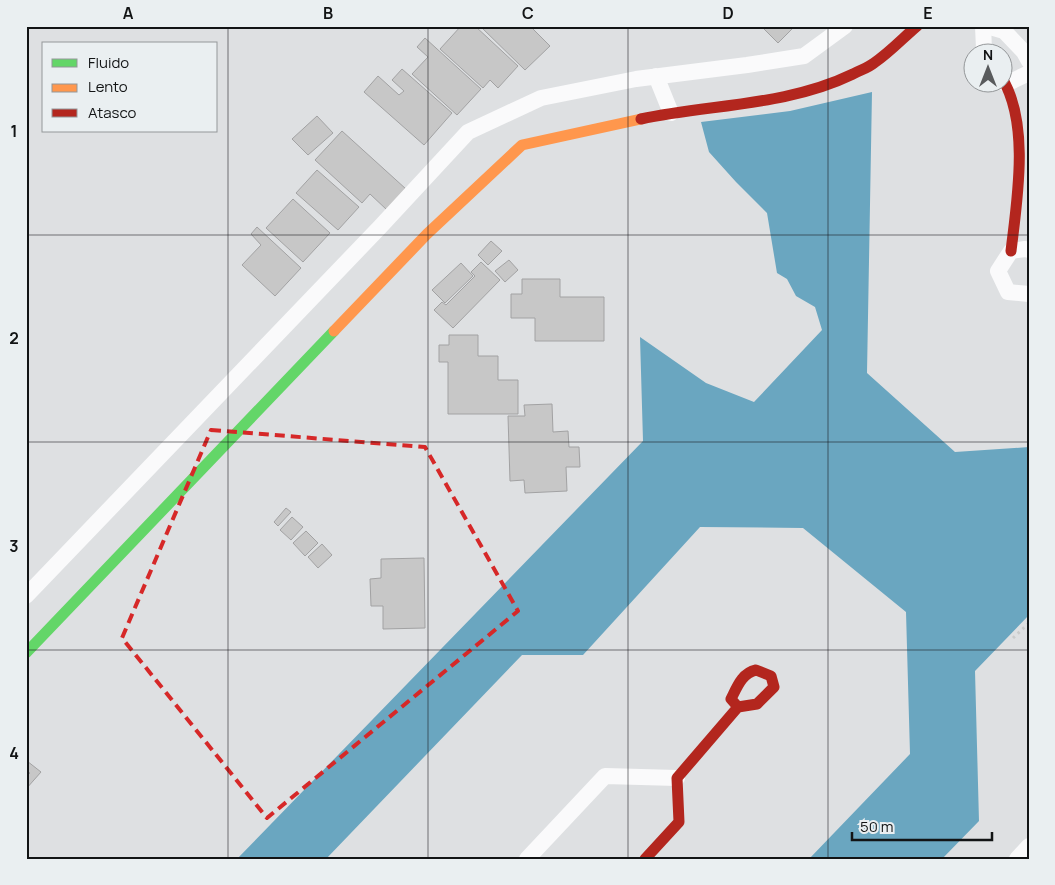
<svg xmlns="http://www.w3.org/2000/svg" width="1055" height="885" font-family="Manrope,sans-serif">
<rect width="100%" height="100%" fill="#dee0e2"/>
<path fill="#6aa6c0" d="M872 92 867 373 955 452 1029 447V615L975 671 979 821 942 859H809L910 754 906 612 803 528 700 527 583 655H522L326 859H237L643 441 640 337 706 383 754 402 822 330 815 307 796 296 787 279 777 273 767 213 736 182 709 152 701 122 790 111Z"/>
<path fill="#c7c7c7" stroke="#a2a2a3" d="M461 26H475L518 66 498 88 490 80 483 88 440 49Z
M480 26H530L550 46 525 70Z
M761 26H795L778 43Z
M425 38 481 89 457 115 412 74 428 57 417 47Z
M402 69 452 113 424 145 364 92 378 76 399 95 404 91 392 80Z
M317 116 333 133 308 155 292 139Z
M342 131 406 189 387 210 370 194 362 203 315 160Z
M317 170 359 207 338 230 296 193Z
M293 199 330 233 303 262 266 228Z
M257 227 301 268 275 296 242 265 261 245 251 234Z
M491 241 502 251 488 265 478 255Z
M509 260 518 270 505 282 495 271Z
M481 262 500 280 453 328 434 310 442 302 446 305 475 276 471 272Z
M461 263 473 276 445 303 432 290Z
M522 279H560V297H604V341H535V318H511V294H522Z
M449 335H478V356H498V380H518V414H448V362H439V345H449Z
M552 404 553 432 568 431 569 447H579L580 467H566L567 491 525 493 524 480 510 481 508 416H525L524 405Z
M286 508 291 512 278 526 274 522Z
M292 517 303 527 291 540 280 530Z
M306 531 318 543 305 556 293 543Z
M322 544 332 555 318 568 308 557Z
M424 558 425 628 383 629V606H371L370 579 381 578V559Z
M27 761 41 772 26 789V777L30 773 26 770Z"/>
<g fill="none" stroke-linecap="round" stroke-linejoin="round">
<path stroke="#cacbcb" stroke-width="3" stroke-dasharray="2.5 4" stroke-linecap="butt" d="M1013 638 1029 623"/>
<path stroke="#fafafb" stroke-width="16" d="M983 26 984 49 987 52
M987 26 1004 31 1024 52 1029 61
M656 76 671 113
M1006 84 1029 73
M1029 250 1025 249 1011 251 998 271 1008 292 1029 294
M26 596 380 227 468 132 541 98 636 79 747 65 804 56 845 26
M527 859 605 776 677 778
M1017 859 1029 846"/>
<path stroke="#63d668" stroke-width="11" d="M26 653 334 331"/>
<path stroke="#ff974d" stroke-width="11" d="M334 331 427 234 522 145 641 119"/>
<path stroke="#b3261e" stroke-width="11" d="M1002 78C1030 124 1017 200 1011 251
M641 119C712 104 787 106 853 74 860 70 868 68 874 63 889 53 903 38 917 26
M645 859 679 822 677 778 738 707 757 704 774 687 771 676 756 670C742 673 737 687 731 699L738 707"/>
</g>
<path fill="none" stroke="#d62828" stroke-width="4" stroke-dasharray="10 6" stroke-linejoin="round" d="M211 430 425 447 518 611 267 818 122 638Z"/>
<path fill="none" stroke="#121415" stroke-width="1" stroke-opacity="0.55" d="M228 26V859M428 26V859M628 26V859M828 26V859M26 235H1029M26 442H1029M26 650H1029"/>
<rect width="1055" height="885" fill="none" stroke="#eaeff1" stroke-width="55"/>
<rect x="42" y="42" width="175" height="90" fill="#eaeff1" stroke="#949799"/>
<rect x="52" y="59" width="25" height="8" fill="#63d668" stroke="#949799"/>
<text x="88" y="68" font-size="15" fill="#121415">Fluido</text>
<rect x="52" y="84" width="25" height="8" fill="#ff974d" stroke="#949799"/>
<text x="88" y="92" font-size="15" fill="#121415">Lento</text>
<rect x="52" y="109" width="25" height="8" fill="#b3261e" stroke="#949799"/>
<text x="88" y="118" font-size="15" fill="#121415">Atasco</text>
<g transform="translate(988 68)"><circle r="24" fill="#eaeff1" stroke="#949799"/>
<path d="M0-4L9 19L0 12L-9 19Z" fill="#595b5d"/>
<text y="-8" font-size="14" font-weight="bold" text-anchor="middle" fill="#121415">N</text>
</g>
<path d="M852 832v8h140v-8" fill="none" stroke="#121415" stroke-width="2.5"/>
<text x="860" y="832" font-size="15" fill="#121415" stroke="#eaeff1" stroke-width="4" paint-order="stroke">50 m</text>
<rect x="28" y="28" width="1000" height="830" fill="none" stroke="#121415" stroke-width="2"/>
<g font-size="16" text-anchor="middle" font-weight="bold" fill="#121415">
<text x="128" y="19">A</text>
<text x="328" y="19">B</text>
<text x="528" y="19">C</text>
<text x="728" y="19">D</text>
<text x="928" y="19">E</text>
<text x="14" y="137">1</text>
<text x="14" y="344">2</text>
<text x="14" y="552">3</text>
<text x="14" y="759">4</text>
</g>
</svg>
